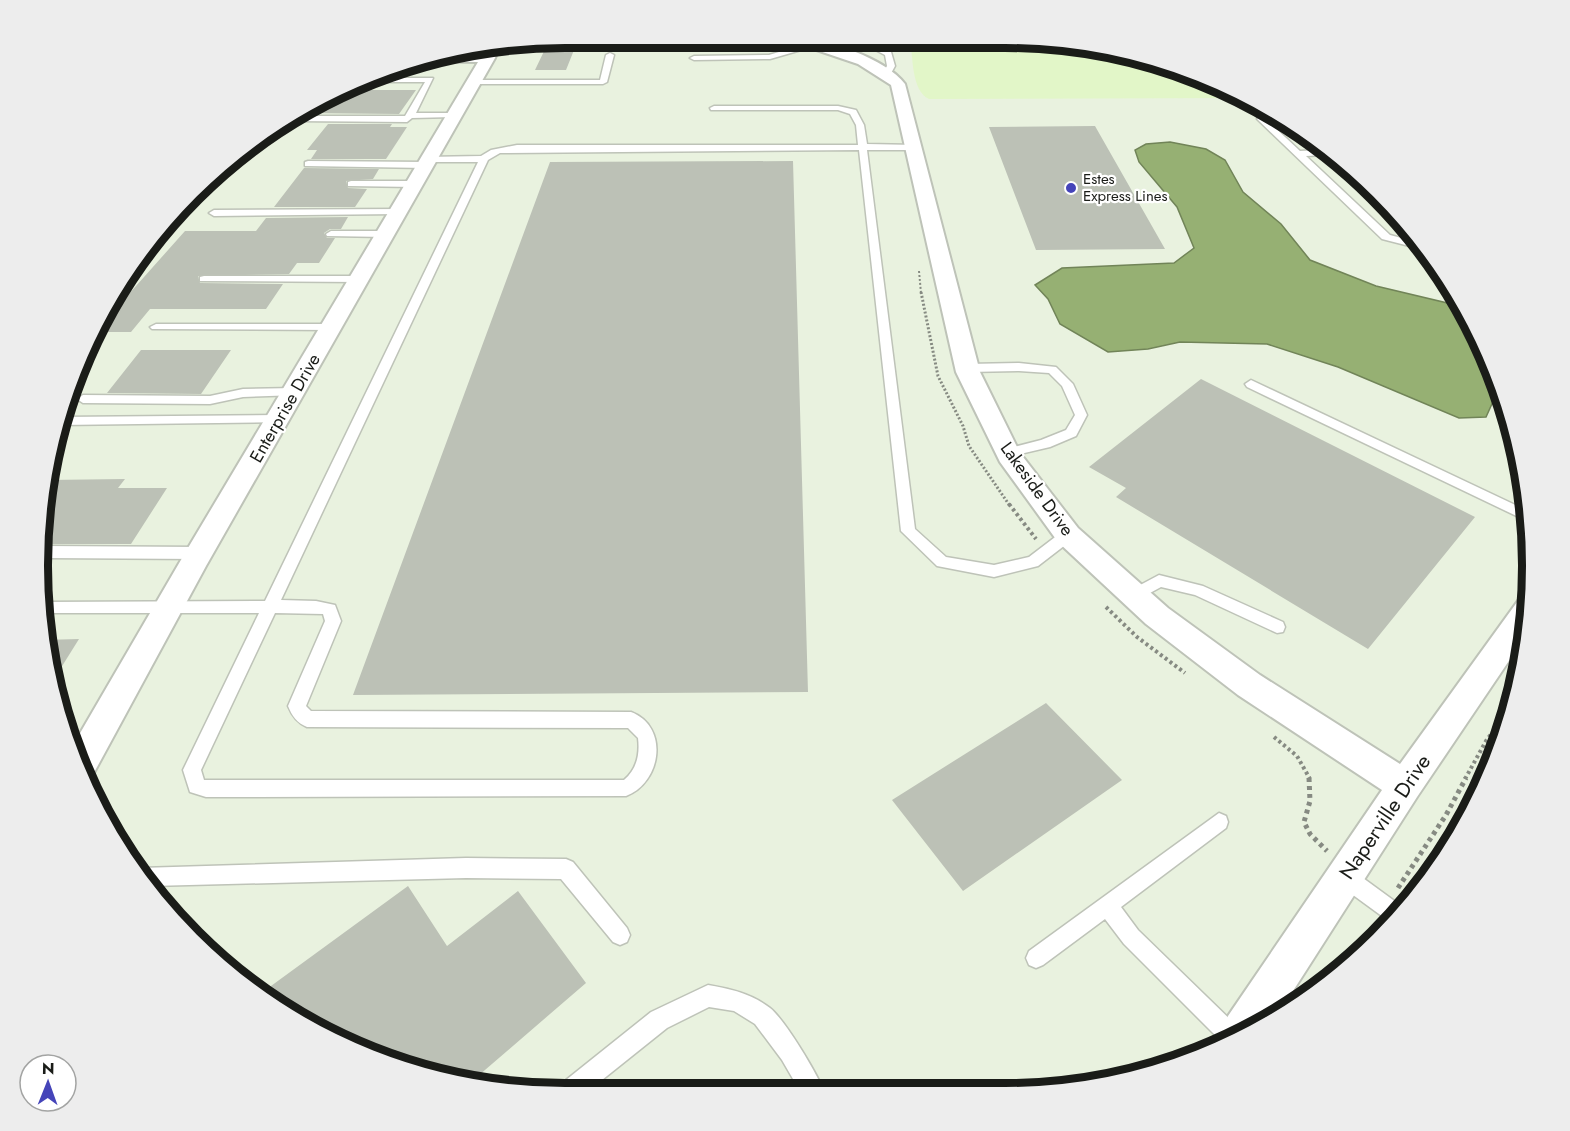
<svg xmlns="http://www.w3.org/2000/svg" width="1570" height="1131" font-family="Jost,sans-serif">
<rect width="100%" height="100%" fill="#f7fdf1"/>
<path fill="#e9f2df" d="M565 38H1005L1108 48 1269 108 1402 218 1462 302 1505 396 1528 497 1531 600 1514 702 1478 799 1423 887 1352 963 1207 1053 1074 1089 531 1092 429 1076 332 1039 244 984 168 913 78 768 42 634 48 463 92 332 169 217 272 126 429 56Z"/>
<path fill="#e2f6c8" d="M624 38H770L772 40H623Z
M910 38H1005L1108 48 1242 98 929 99C911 91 913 55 910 38Z"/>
<path fill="#96b073" stroke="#718458" stroke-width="1.5" d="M1170 142 1206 149 1225 160 1243 192 1281 224 1310 260 1376 286 1464 307 1500 386 1486 417 1459 418 1338 367 1267 344 1180 342 1148 349 1108 352 1060 324 1048 299 1035 285 1062 268 1174 263 1194 248 1177 207 1139 162 1135 150 1146 144Z"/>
<path fill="#bcc1b6" d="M547 45H576L566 70H535Z
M353 90H416L399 114 302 113Z
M328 124H392L390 127H407L386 159H311L317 150H307Z
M1095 126 1165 249 1036 250 989 127Z
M793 161 808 692 353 695 550 162Z
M304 168H305L379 169 373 179 346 181 348 188 367 189 355 207H274Z
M348 217 341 229H330L324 233 327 238H335L319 263H297L289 274 198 276 200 283 283 284 266 309H150L131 332H95L185 231H256L266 218Z
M141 350H231L201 394 107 393Z
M1201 379 1475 517 1368 649 1116 497 1126 488 1089 467Z
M125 479 118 488H167L131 544H45L47 480Z
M79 639 54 679 43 640Z
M1046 703 1122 780 963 891 892 800Z
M408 886 447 946 518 891 586 983 471 1082 429 1076 332 1039 260 994Z"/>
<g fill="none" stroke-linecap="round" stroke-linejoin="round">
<defs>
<path id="service" d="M860 38H866L891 52 895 66 890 75 883 73 887 66 885 55 860 42Z
M812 42 815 46 770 59 694 60 690 58 694 56 769 55Z
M610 53 614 55 607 82 603 84H474L470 82 474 80H600L606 55Z
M380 78H433L416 113H454L458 115 454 117 412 118 407 122 295 121 291 118 300 114 301 116H405L425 82H371Z
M714 106H838L856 110 864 125 867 144 916 145V149L913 150H867L915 529 946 557 994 565 1029 557 1063 531H1073L1075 535 1073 539 1038 566 994 577 937 566 901 531 859 150 500 153 488 160 281 600 316 601 335 605 341 621 306 706 311 711 631 712C670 727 661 783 626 796L206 797 190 792 183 770 259 613H46L43 612V602L265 601 478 162H429L426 161V157L481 156 491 150 517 145H858L856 125 850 114 838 110H711L710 108ZM275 613 323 614 325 621 288 706C292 716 297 723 307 727L628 728 638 738C640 754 637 769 624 780H204L201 770Z
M1279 116 1284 121 1269 122 1300 151 1320 150 1326 155 1306 156 1390 235 1420 243 1425 250 1382 239 1257 119 1261 116Z
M308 161 426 162 431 165 426 168 305 166V162Z
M351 181H415L420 184 415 187 348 186V182Z
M402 209 404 211 399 214 214 216 209 213 214 210Z
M331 231H386L391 234 386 237 327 236 326 234Z
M204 276H360L365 279 360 282 200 281V277Z
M156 324H332L338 327 332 330 152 329 150 327Z
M1019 363 1056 367 1073 384 1087 415 1076 436 1050 447 1007 457 1002 456 1000 453 1002 450 1041 440 1066 430 1075 415 1062 386 1049 373 1019 371 968 372 962 368 968 364Z
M1251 380 1528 511 1529 522 1247 387 1245 384Z
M295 388 299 389 301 392 299 395 243 397 210 404 83 403 77 399 83 395 210 396 243 389Z
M279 415 284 416 285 419 284 422 60 425 63 417Z
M45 546 200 547 205 549 207 553 205 557 200 559 45 558Z
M1159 575 1203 586 1283 622 1285 627 1283 632 1277 633 1195 595 1161 587 1139 599H1129L1126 595 1129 591Z
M1219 813 1226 816 1228 822 1226 828 1121 907 1138 930 1242 1031 1223 1043 1124 944 1105 919 1043 965 1036 968 1029 965 1026 958 1029 951Z
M466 858 566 859 573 862 627 928 630 935 627 942 620 945 613 942 561 879 466 878 151 886 140 868Z
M1345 867 1352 870 1404 908 1390 922 1338 884 1335 877 1338 870Z
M708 985C730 989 751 993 770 1008 785 1020 816 1072 824 1091H800L782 1060 755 1024 734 1011 709 1007 667 1028 587 1092H558L561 1084 651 1012Z"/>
<path id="minor" d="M788 38C819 35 886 58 905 84L980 372 1020 453 1078 528 1168 608 1260 675 1400 764 1520 598 1531 595 1525 637 1417 797 1284 1005 1226 1041 1222 1031 1228 1016 1382 790 1238 695 1146 624 1058 542 1000 462 956 372 891 85 858 64 790 41Z
M499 47 495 58 206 566 90 780 86 781 78 768 72 747 185 553 478 62 417 61C438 51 460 54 483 54L485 48Z"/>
</defs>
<use href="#service" stroke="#bec3b8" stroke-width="3"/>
<use href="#minor" stroke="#bec3b8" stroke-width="4"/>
<path stroke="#868a82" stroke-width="2" stroke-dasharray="2 2" stroke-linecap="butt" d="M919 271 921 293"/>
<path stroke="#868a82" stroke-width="3" stroke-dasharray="2 2" stroke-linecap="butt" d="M921 292 938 376 963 426 969 446 1010 506"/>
<path stroke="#868a82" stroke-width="4" stroke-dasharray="3 3" stroke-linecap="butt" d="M1009 504 1036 539
M1106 607 1137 637 1185 673
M1274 737 1297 756 1310 779
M1465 779 1486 741 1514 703"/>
<path stroke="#868a82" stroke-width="5" stroke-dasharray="4 4" stroke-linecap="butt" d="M1309 778 1310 801 1304 822 1310 834 1327 851
M1398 888 1446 815 1466 778
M1342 969 1376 925"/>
<use href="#service" fill="#fff" fill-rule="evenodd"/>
<use href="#minor" fill="#fff" fill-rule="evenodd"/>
</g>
<circle fill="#4544b9" stroke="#fff" stroke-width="2" cx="1071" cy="188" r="6"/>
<g text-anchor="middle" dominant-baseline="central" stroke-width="4.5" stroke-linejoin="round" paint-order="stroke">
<g font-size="15" fill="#1a1c18" stroke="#fff" text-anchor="start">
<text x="1083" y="179">Estes<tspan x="1083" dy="17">Express Lines</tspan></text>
</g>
<g font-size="18" fill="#1a1c18" stroke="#fff">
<text transform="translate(285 408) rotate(-60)">Enterprise Drive</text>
<text transform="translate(1037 489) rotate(54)">Lakeside Drive</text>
</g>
<g font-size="21" fill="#1a1c18" stroke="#fff">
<text transform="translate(1385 817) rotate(-56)">Naperville Drive</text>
</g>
</g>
<path d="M0 0H1570V1131H0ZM565 48H1005A517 517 0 0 1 1522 565V566A517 517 0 0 1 1005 1083H565A517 517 0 0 1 48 566V565A517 517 0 0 1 565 48Z" fill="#ededed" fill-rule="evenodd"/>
<path fill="none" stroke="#1a1c18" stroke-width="8" d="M565 48H1005A517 517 0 0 1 1522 565V566A517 517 0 0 1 1005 1083H565A517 517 0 0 1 48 566V565A517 517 0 0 1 565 48Z"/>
<g transform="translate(48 1083) rotate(1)"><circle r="28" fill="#ffffff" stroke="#a3a4a3" stroke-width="1.5"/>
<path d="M0-4.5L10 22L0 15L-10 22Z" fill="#4544b9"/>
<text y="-9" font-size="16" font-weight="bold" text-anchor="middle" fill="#1a1c18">N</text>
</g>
</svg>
